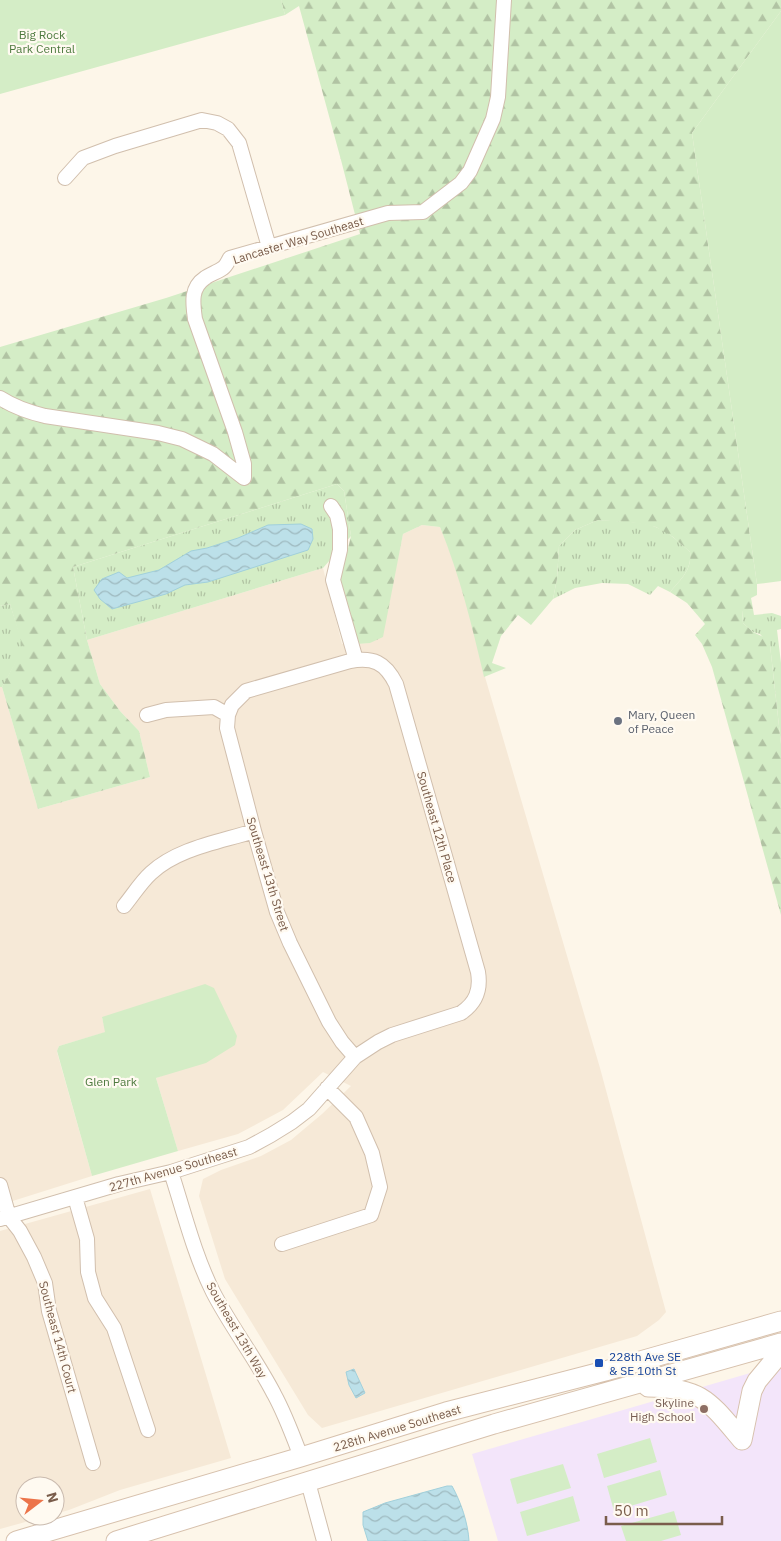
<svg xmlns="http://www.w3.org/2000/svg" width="781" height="1541" font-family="'IBM Plex Sans',sans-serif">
<defs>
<pattern id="grass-tufts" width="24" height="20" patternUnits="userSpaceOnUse" patternTransform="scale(1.25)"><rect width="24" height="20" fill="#d4edc6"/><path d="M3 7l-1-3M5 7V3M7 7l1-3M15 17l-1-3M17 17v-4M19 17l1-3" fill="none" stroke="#b1c3a3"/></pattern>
<pattern id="forest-firs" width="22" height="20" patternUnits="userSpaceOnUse" patternTransform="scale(1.25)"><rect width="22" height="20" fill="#d4edc6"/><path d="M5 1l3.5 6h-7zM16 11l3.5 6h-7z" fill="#b1c3a3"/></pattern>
<pattern id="water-waves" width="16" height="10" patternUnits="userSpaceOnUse" patternTransform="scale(1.25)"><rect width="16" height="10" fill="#bce0e9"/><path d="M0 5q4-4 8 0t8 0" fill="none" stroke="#9eb9bf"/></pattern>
</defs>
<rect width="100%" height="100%" fill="#fdf6e9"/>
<path fill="#f6e9d7" d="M422 525 440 527 453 559 468 608 485 677 600 1068 666 1312 659 1320 637 1336 322 1428 308 1415 225 1279 199 1196 203 1179 221 1170 261 1156 291 1140 322 1114 351 1086 323 1072 283 1110 238 1134 178 1151 156 1078 175 1071 236 1036 225 1015 102 1018 106 1032 59 1046 57 1052 92 1176 0 1205V687H2L38 809 150 777 139 731 120 711 100 684 87 640 323 568 342 644 370 643 393 581 403 534Z
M150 1189 231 1458 120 1490 69 1510 55 1514V1486H25V1516H47L0 1529V1231Z"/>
<path fill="#f3e5fa" d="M781 1364V1541H498L472 1454Z"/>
<path fill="url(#grass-tufts)" d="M337 484 344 491 351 536 323 568 87 640 73 567Z
M598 520C613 521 644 521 658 528 670 533 680 543 690 552 692 570 681 579 670 592L658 586 650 595 628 584 602 583 575 588 553 599 557 579 559 546 575 530Z
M10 604 24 648 2 687H0V606Z
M753 609 754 615 772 613 781 616V629L777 630 781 663V744L770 645 760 634 753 632 743 623 742 610Z"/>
<path fill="url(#forest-firs)" d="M281 0H781V11L692 133 757 584V595L751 598 753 609 742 611 743 623 753 632 768 639 770 645 781 744V915L712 667 702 644 695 635 705 624 687 603 670 592C681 579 692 570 690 552L673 537 656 527 636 523 598 520 575 530 559 546 557 579 553 599 531 625 518 615 501 636 492 663 506 668 484 677C472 626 460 576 440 527L422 525 403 534 383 637 370 643 357 644 340 581 351 536 344 491 337 484 73 567 87 640 100 684 120 711 139 731 150 777 38 809 2 687 23 648 10 604 0 606V347L166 298 360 234 341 160 299 6 285 15Z"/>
<path fill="#d4edc6" d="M0 0H281L285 15 0 94Z
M781 11V581L757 584 692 133Z
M205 984 214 988 237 1036 235 1045 206 1063 156 1078 178 1151 92 1176 57 1051 59 1046 105 1032 102 1017Z
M650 1438 657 1462 604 1478 597 1454Z
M563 1464 571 1488 517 1504 510 1479Z
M660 1470 667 1495 614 1511 607 1486Z
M573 1496 580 1521 527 1536 520 1512Z
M674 1511 681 1535 661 1541H626L621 1526Z"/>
<path fill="url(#water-waves)" stroke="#a1d0db" d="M301 524 312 529 313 539 308 550 208 582 185 585 166 594 112 609 100 599 94 590 102 579 119 572 127 578 159 570 191 551 207 548 238 538 268 525Z
M354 1369 365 1393 356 1398 349 1385 346 1372Z
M447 1486H452C461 1502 468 1523 469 1541H368L363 1525V1512L385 1503Z"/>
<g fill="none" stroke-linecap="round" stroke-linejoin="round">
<defs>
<path id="street" d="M65 178 83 158 115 146 202 120 217 123 228 129 239 143 269 247
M0 398C14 407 28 412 45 416L158 433 182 439 213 454 244 478V464L235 432 195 319C193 304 190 288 205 278 210 274 218 272 223 268 226 266 228 261 230 258L388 213 423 212 461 183 470 171 493 119 498 97 504 0
M331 506 337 515 340 529V550L333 580 356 660
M147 715 166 710 214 707 228 715
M124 906C133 895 141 882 151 873 178 848 220 842 254 831
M171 1172C184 1212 194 1254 213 1292 231 1327 256 1359 274 1394 285 1414 293 1436 301 1457
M0 1185 9 1217 20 1231 34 1257 45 1283 49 1311 93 1463
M75 1197 87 1239 88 1272 95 1298 114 1328 148 1430
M0 1219 119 1184 171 1172 249 1147 271 1135 292 1122 309 1109 355 1057 378 1042 392 1035 461 1013C476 1003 481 990 478 972L396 684C385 662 373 657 350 661L246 691 232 705 228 715 227 728 254 831 277 912 290 943 329 1022 342 1042 355 1057
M282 1244 371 1215 380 1187 372 1153 356 1117 327 1088
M308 1482 324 1541"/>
<path id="secondary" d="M648 1387C702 1388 709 1401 742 1440
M742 1440 752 1391 757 1381 781 1352
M16 1541 301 1457 446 1412 605 1371 781 1321
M116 1541 494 1424 781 1343"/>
</defs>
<use href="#street" stroke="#d1bfad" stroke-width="16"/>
<use href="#secondary" stroke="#d7c1ad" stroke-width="21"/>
<use href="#street" stroke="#fff" stroke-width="14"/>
<use href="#secondary" stroke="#fff" stroke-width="19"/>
</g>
<circle fill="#6b7280" stroke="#fffaf1" stroke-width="2" cx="618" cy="721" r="5"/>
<rect fill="#1a4fb4" stroke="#fffaf1" stroke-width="2" x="594" y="1358" width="10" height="10" rx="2.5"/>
<circle fill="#8d6e63" stroke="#fffaf1" stroke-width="2" cx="704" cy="1409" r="5"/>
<g text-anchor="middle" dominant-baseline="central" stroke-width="4.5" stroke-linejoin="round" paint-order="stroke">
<g font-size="12" fill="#4e7a3f" stroke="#fffaf1">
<text x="42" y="34">Big Rock<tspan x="42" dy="14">Park Central</tspan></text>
<text x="111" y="1081">Glen Park</text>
</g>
<g font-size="12" fill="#7a5d4b" stroke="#fffaf1">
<text transform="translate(298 240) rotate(-17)">Lancaster Way Southeast</text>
<text transform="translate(437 827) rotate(74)">Southeast 12th Place</text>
<text transform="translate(268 874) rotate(73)">Southeast 13th Street</text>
<text transform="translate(173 1169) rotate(-16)">227th Avenue Southeast</text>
<text transform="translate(237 1330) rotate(60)">Southeast 13th Way</text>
<text transform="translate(58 1337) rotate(75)">Southeast 14th Court</text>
<text transform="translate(397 1428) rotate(-17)">228th Avenue Southeast</text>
</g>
<g font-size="12" fill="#5b616d" stroke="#fffaf1" text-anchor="start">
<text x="628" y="714">Mary, Queen<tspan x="628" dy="14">of Peace</tspan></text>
</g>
<g font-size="12" fill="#164399" stroke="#fffaf1" text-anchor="start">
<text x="609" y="1356">228th Ave SE<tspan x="609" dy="14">&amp; SE 10th St</tspan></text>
</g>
<g font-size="12" fill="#785e54" stroke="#fffaf1" text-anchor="end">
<text x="694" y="1402">Skyline<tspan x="694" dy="14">High School</tspan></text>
</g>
</g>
<g transform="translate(40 1501) rotate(74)"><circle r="24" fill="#fffaf1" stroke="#cabbaf"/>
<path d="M0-4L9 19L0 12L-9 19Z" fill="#ec744a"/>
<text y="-8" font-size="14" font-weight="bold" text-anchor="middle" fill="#7a5d4b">N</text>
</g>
<path d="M606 1516v8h116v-8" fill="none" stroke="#7a5d4b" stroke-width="2.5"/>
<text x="614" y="1516" font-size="15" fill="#7a5d4b" stroke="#fffaf1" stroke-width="4" paint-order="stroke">50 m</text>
</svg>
